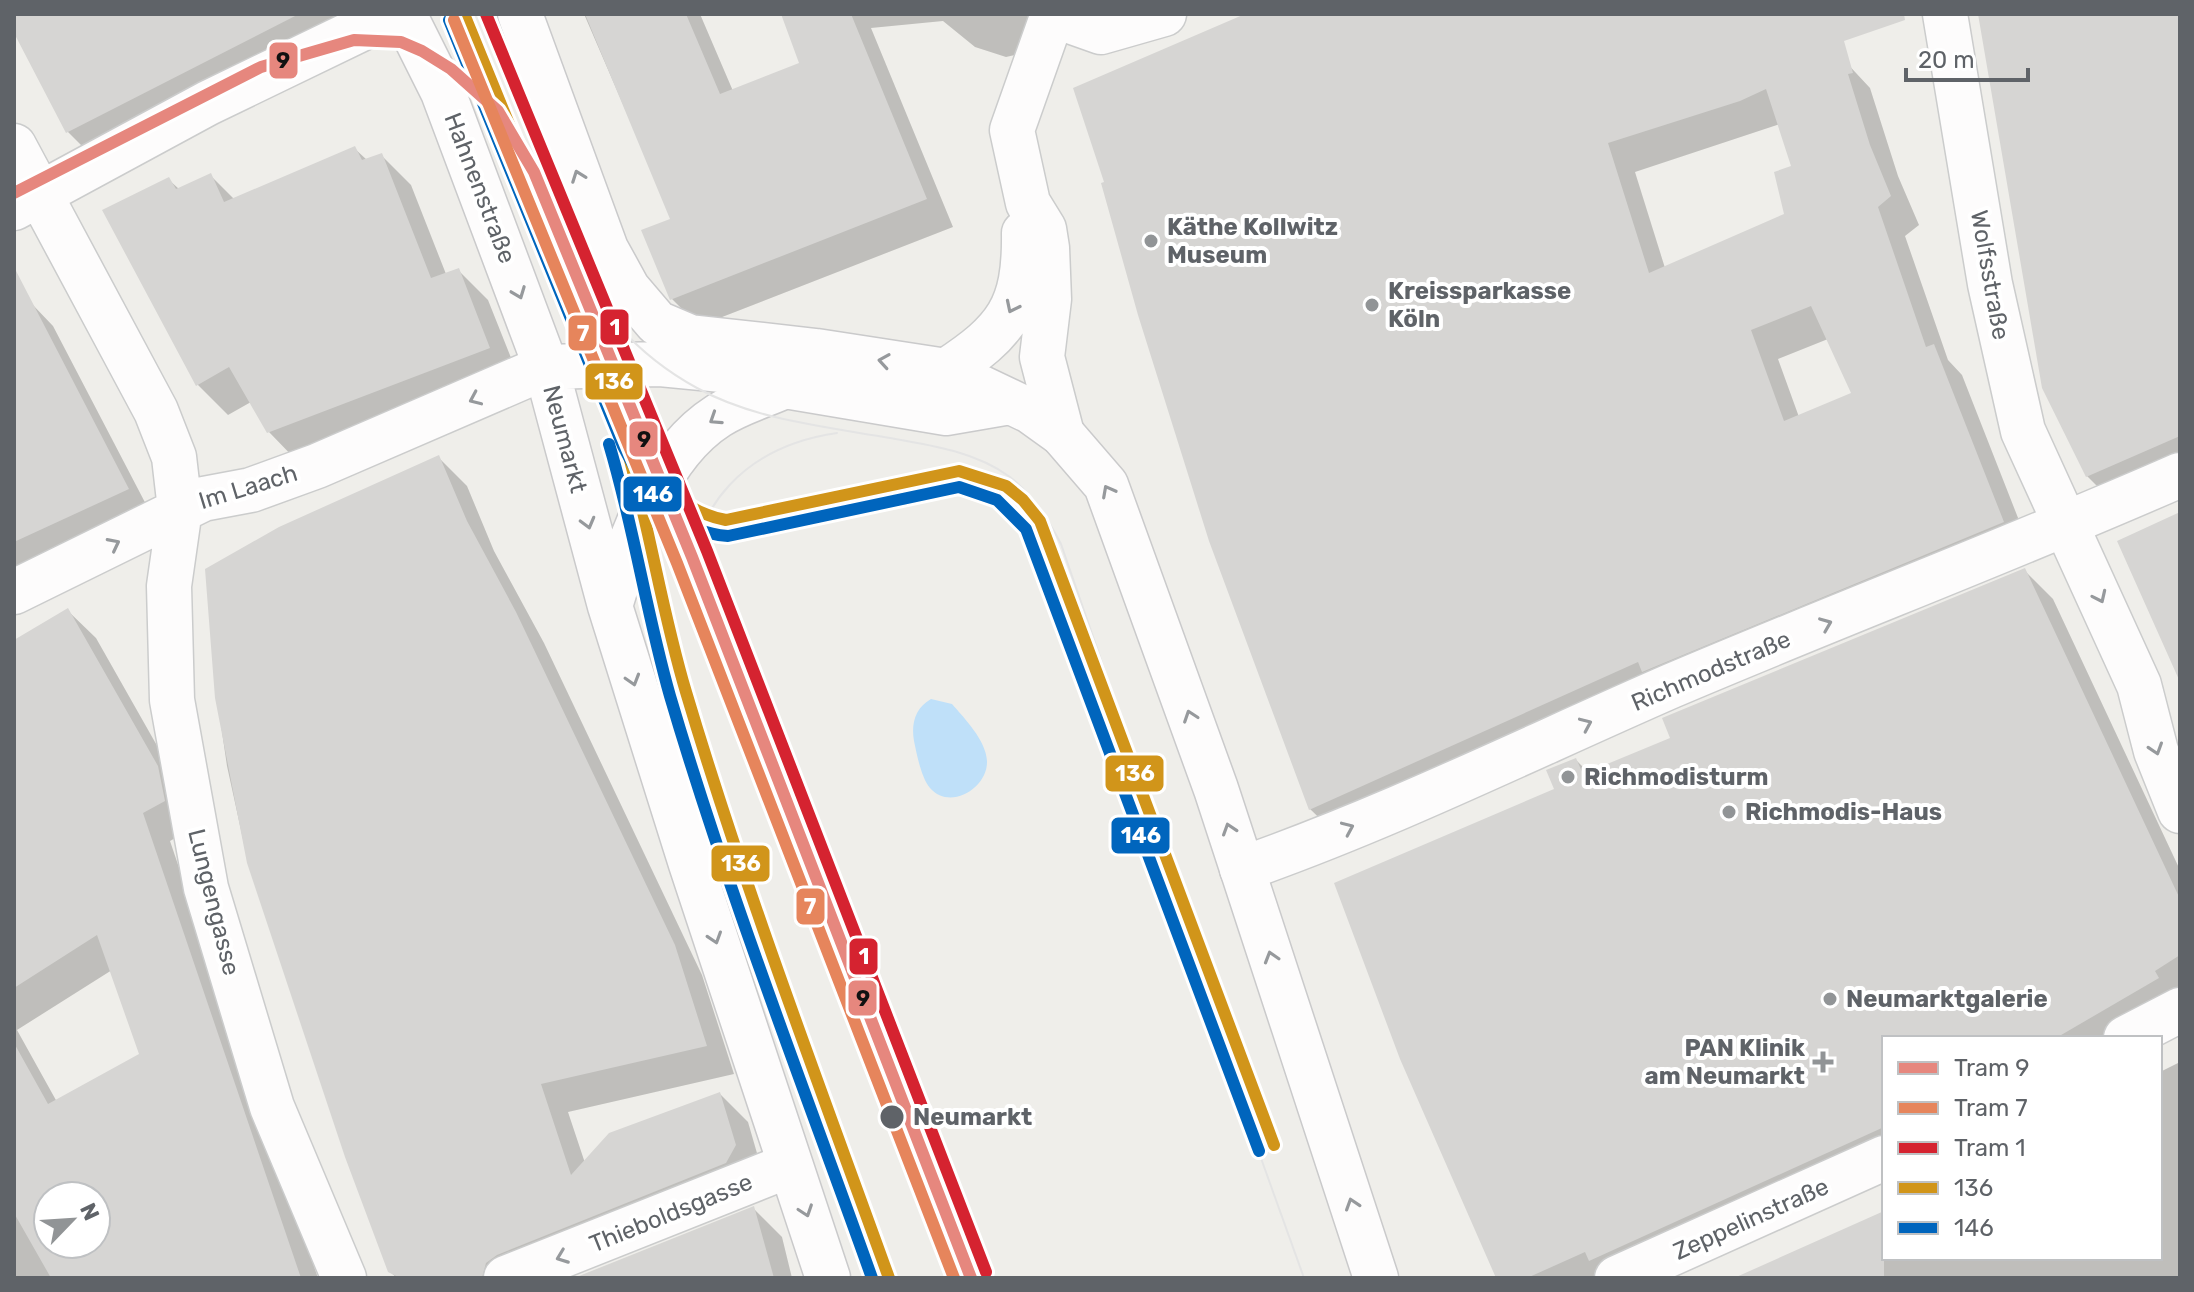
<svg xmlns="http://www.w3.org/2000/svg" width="2194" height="1292" font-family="Rubik,sans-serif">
<rect width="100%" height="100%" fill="#efeeea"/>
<path fill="#bfe0f9" d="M931 699 952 704C964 718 986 740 987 761 988 788 950 811 930 788 921 777 917 755 914 741 911 724 915 708 931 699Z"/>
<path fill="#0003" fill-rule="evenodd" d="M14 14H348L89 153 68 132 14 29Z
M584 14H700L733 91 801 64 804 14H1050L1024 53 1006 57 975 47 943 21 871 28 953 227 699 326 672 299 673 220Z
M1250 14H1801L1870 88 1898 176 1919 225 1905 236 1948 360 1962 375 2031 551 1339 837 1310 809ZM1780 124 1794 167 1787 215 1665 268 1635 172ZM1828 339 1854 394 1799 417 1778 359Z
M1985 14H2180V472L2113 502 2087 476Z
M354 148 367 160 381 155 411 185 446 274 458 270 488 300 519 378 299 463 269 432 251 402 228 415 198 385 169 180 179 189 211 176 234 199Z
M31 303 53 326 150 512 14 575V310Z
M439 458 467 486 494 551 544 643 702 975 734 1074 568 1112 585 1163 720 1094 748 1122 763 1174 536 1278H397L389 1271 248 862 227 766 215 684Z
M2024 570 2053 599 2180 870V1011L2133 1038H1884V1167L1641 1278H1498L1557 790 1576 760 1590 774 1673 739Z
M68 611 96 638 185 795 191 829 170 841 318 1278H14V641ZM112 970 142 1055 57 1102 17 1030ZM48 1196H96V1244H48Z
M2180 1062V1278H1740L1884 1213V1258H2160V1072Z
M754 1209 782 1237 792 1278H579Z"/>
<path fill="#d6d5d3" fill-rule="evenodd" d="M14 14H299L66 133 14 33Z
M585 14H686L720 94 799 63 781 14H851L927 199 670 300 641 230 670 219Z
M1245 14H1904L1905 20 1844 41 1853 73 1848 74 1870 145 1891 196 1878 207 1926 347 1934 344 2004 522 1642 672 1638 662 1309 810 1209 541 1138 315 1101 183 1104 182 1073 88ZM1766 89 1791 166 1774 172 1784 214 1649 273 1608 143 1740 101ZM1811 306 1851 393 1784 421 1751 330Z
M1978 14H2180V436L2086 477 2042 388Z
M355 146 362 160 382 153 431 278 459 268 490 348 267 433 229 367 196 386 102 210 169 177 176 189 211 173 224 202Z
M14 267 129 489 14 542Z
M439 455 467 521 516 612 675 945 707 1046 541 1084 571 1175 609 1133 720 1092 736 1145 726 1163 497 1255 486 1263 482 1278H400L388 1272 345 1157 247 863 215 698 205 569 279 527Z
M2180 512V682L2117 541Z
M2025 568 2180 899V955L2155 971 2159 978 2056 1038H1884V1127L1589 1261 1585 1252 1527 1278H1496L1400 1059 1334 883 1554 789 1546 770 1576 758 1583 774 1670 738 1662 718Z
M68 608 158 766 165 801 143 813 301 1278H51L14 1213V1043L48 1104 139 1054 97 935 14 988V640ZM48 1196H96V1244H48Z
M754 1206 774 1278H574Z
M1884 1211V1278H1734Z"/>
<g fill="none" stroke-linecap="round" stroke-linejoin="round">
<defs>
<path id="street" d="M1053 14 1012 130 1028 203 1044 229 1047 248 1049 299 1042 357 1062 434
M1945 14 1990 284 2023 431 2139 685 2156 751 2180 811
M1053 15 1101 32 1164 14
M14 146 156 411 174 457 180 509 169 586 172 700 206 888 272 1107 344 1278
M14 208 208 103 392 14
M946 371C1007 331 1025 308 1024 233
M14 592 203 499 251 490 317 466 546 367
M1242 869C1388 818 1529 748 1671 686 1840 614 2012 549 2180 475
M2126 1038 2180 1010
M506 1278 790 1165
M1617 1278 1884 1158"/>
<path id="secondary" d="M404 14 443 92 546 367 610 606 691 864 828 1278
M520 14 606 249 628 289 657 323 690 337 816 351 946 371 1030 411 1062 434 1106 485 1216 789 1376 1278
M546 367 660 364 743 372 785 386 946 413 1010 402
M610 606C630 540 657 455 718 416 738 403 763 396 785 386"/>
</defs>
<use href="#street" stroke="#cbcccc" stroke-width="47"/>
<use href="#secondary" stroke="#cacacb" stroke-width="47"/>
<use href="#street" stroke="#fdfcfc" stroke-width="44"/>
<use href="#secondary" stroke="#fdfcfc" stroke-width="44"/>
<path stroke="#e4e4e4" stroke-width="2" d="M563 245C599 308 633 353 697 388 755 420 827 427 890 438 931 445 976 452 1010 477 1033 495 1048 519 1061 544L1205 961 1220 1044
M1001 485 1024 509 1040 538 1207 1007
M703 652C699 635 691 616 691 598 687 505 748 446 837 433
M1216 1033 1304 1278"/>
<defs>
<path id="bus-1" d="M464 14 638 440C659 481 678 511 726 520L959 471 1006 486 1023 500 1040 521 1274 1145
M624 439C649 522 661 609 686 692 745 890 819 1084 889 1278"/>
<path id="bus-2" d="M449 20 623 446C646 491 673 532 728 536L959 487 997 500 1026 529 1259 1151
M609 444C634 527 646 612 670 696 728 893 803 1085 872 1278"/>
</defs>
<use href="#bus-1" stroke="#fff" stroke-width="18"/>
<use href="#bus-2" stroke="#fff" stroke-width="18"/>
<use href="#bus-1" stroke="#d1951a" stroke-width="12"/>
<use href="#bus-2" stroke="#0065bd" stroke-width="12"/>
<defs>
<path id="tram-1" d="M14 193 261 67 354 40 401 42 422 51 451 69 498 111 534 172 692 557 971 1278"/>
<path id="tram-2" d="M454 20 677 563 954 1278"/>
<path id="tram-3" d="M486 14 707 551 986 1272"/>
</defs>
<use href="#tram-1" stroke="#fff" stroke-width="18"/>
<use href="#tram-2" stroke="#fff" stroke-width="18"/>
<use href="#tram-3" stroke="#fff" stroke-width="18"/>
<use href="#tram-1" stroke="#e6877e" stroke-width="12"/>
<use href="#tram-2" stroke="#e6855c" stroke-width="12"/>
<use href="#tram-3" stroke="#d52330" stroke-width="12"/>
</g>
<defs><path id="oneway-chevron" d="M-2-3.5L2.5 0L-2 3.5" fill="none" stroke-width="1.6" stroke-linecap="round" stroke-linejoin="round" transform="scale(2)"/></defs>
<g stroke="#96999c">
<use href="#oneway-chevron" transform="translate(578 176) rotate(-110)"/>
<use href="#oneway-chevron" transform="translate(519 293) rotate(69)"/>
<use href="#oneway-chevron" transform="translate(1012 307) rotate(116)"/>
<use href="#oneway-chevron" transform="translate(884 361) rotate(-171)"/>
<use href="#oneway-chevron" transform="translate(475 399) rotate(156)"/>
<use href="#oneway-chevron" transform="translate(715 419) rotate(147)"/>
<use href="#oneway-chevron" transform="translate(1108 491) rotate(-118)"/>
<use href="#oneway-chevron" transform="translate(588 523) rotate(75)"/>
<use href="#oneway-chevron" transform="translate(114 544) rotate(-27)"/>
<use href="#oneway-chevron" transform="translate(2100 597) rotate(65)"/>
<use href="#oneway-chevron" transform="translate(1826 624) rotate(-22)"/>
<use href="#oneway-chevron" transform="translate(633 680) rotate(73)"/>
<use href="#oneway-chevron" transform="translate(1190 716) rotate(-109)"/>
<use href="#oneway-chevron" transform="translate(1586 724) rotate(-24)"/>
<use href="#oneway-chevron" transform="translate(2156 749) rotate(72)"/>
<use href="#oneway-chevron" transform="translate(1348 828) rotate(-24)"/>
<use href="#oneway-chevron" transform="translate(1229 829) rotate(-108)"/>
<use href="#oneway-chevron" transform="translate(715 938) rotate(72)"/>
<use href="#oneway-chevron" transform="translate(1271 957) rotate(-107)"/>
<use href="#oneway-chevron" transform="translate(1352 1204) rotate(-108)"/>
<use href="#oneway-chevron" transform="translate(806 1211) rotate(71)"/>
<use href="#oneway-chevron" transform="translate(562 1257) rotate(159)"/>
</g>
<g fill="#919496" stroke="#fff" stroke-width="3">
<circle cx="1151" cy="241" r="8"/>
<circle cx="1372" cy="305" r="8"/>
<circle cx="1568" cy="777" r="8"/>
<circle cx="1729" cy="812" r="8"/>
<circle cx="1830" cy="999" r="8"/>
<path d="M1819 1050h8v8h8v8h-8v8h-8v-8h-8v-8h8z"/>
</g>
<circle fill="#5f6368" stroke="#fff" stroke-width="3" cx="892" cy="1117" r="13"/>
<g text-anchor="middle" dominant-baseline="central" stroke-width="8" stroke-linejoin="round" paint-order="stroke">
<g font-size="24" fill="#5f6368" stroke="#fff">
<text transform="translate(480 188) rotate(69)">Hahnenstraße</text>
<text transform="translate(1990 275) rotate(80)">Wolfsstraße</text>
<text transform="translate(565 439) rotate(75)">Neumarkt</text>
<text transform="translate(248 487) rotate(-17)">Im Laach</text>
<text transform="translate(1711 671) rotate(-23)">Richmodstraße</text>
<text transform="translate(214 902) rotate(76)">Lungengasse</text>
<text transform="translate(671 1213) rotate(-22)">Thieboldsgasse</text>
<text transform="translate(1751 1219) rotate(-24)">Zeppelinstraße</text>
</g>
<g font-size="24" font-weight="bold" fill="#5f6368" stroke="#fff" text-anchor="start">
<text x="1167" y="227">Käthe Kollwitz<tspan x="1167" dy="28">Museum</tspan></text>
<text x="1388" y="291">Kreissparkasse<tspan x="1388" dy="28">Köln</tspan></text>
<text x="1584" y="777">Richmodisturm</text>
<text x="1745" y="812">Richmodis-Haus</text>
<text x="1846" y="999">Neumarktgalerie</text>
<text x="1805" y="1048" text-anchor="end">PAN Klinik<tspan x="1805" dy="28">am Neumarkt</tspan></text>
</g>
<g font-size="24" font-weight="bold" fill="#5f6368" stroke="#fff" text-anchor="start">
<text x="913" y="1117">Neumarkt</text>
</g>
</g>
<g stroke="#fff" stroke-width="3">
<rect x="268" y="41" width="31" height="39" rx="8" fill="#e6877e"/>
<rect x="599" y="308" width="31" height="38" rx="8" fill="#d52330"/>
<rect x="567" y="314" width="31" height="38" rx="8" fill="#e6855c"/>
<rect x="584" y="362" width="60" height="39" rx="8" fill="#d1951a"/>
<rect x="628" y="420" width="31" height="38" rx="8" fill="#e6877e"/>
<rect x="622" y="475" width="61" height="38" rx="8" fill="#0065bd"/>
<rect x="1104" y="754" width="61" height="39" rx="8" fill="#d1951a"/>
<rect x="1110" y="816" width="61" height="39" rx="8" fill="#0065bd"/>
<rect x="710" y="844" width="61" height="39" rx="8" fill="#d1951a"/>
<rect x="795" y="887" width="31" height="39" rx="8" fill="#e6855c"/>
<rect x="848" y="937" width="31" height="39" rx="8" fill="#d52330"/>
<rect x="847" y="979" width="31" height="38" rx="8" fill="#e6877e"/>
</g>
<g font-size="22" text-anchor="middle" font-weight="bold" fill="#fff">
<text x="615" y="335">1</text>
<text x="583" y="341">7</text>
<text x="614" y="389">136</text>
<text x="653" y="502">146</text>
<text x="1135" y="781">136</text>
<text x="1141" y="843">146</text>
<text x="741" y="871">136</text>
<text x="810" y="914">7</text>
<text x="864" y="964">1</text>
</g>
<g font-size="22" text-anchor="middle" font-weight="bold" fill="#111">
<text x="283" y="68">9</text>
<text x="644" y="447">9</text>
<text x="863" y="1006">9</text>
</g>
<rect width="2194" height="1292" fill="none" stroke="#5f6368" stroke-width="32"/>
<rect x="1882" y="1036" width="280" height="224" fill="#ffffff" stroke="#bfc1c3" stroke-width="2"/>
<rect x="1898" y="1062" width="40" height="12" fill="#e6877e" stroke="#bfc1c3" stroke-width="2"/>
<text x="1954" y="1076" font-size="24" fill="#5f6368">Tram 9</text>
<rect x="1898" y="1102" width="40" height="12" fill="#e6855c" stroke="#bfc1c3" stroke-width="2"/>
<text x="1954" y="1116" font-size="24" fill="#5f6368">Tram 7</text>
<rect x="1898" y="1142" width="40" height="12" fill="#d52330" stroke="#bfc1c3" stroke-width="2"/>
<text x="1954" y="1156" font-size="24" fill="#5f6368">Tram 1</text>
<rect x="1898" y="1182" width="40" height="12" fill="#d1951a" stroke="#bfc1c3" stroke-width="2"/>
<text x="1954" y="1196" font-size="24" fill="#5f6368">136</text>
<rect x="1898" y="1222" width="40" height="12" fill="#0065bd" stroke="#bfc1c3" stroke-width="2"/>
<text x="1954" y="1236" font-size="24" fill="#5f6368">146</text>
<g transform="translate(72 1220) rotate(65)"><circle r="38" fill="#ffffff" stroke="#bfc1c3" stroke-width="2"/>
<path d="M0-6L14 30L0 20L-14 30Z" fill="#919496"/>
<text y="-12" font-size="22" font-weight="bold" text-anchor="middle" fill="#5f6368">N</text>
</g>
<path d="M1906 68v12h122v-12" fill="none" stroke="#5f6368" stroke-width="4"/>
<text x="1918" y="68" font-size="24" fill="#5f6368" stroke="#ffffff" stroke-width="6" paint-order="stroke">20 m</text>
</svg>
